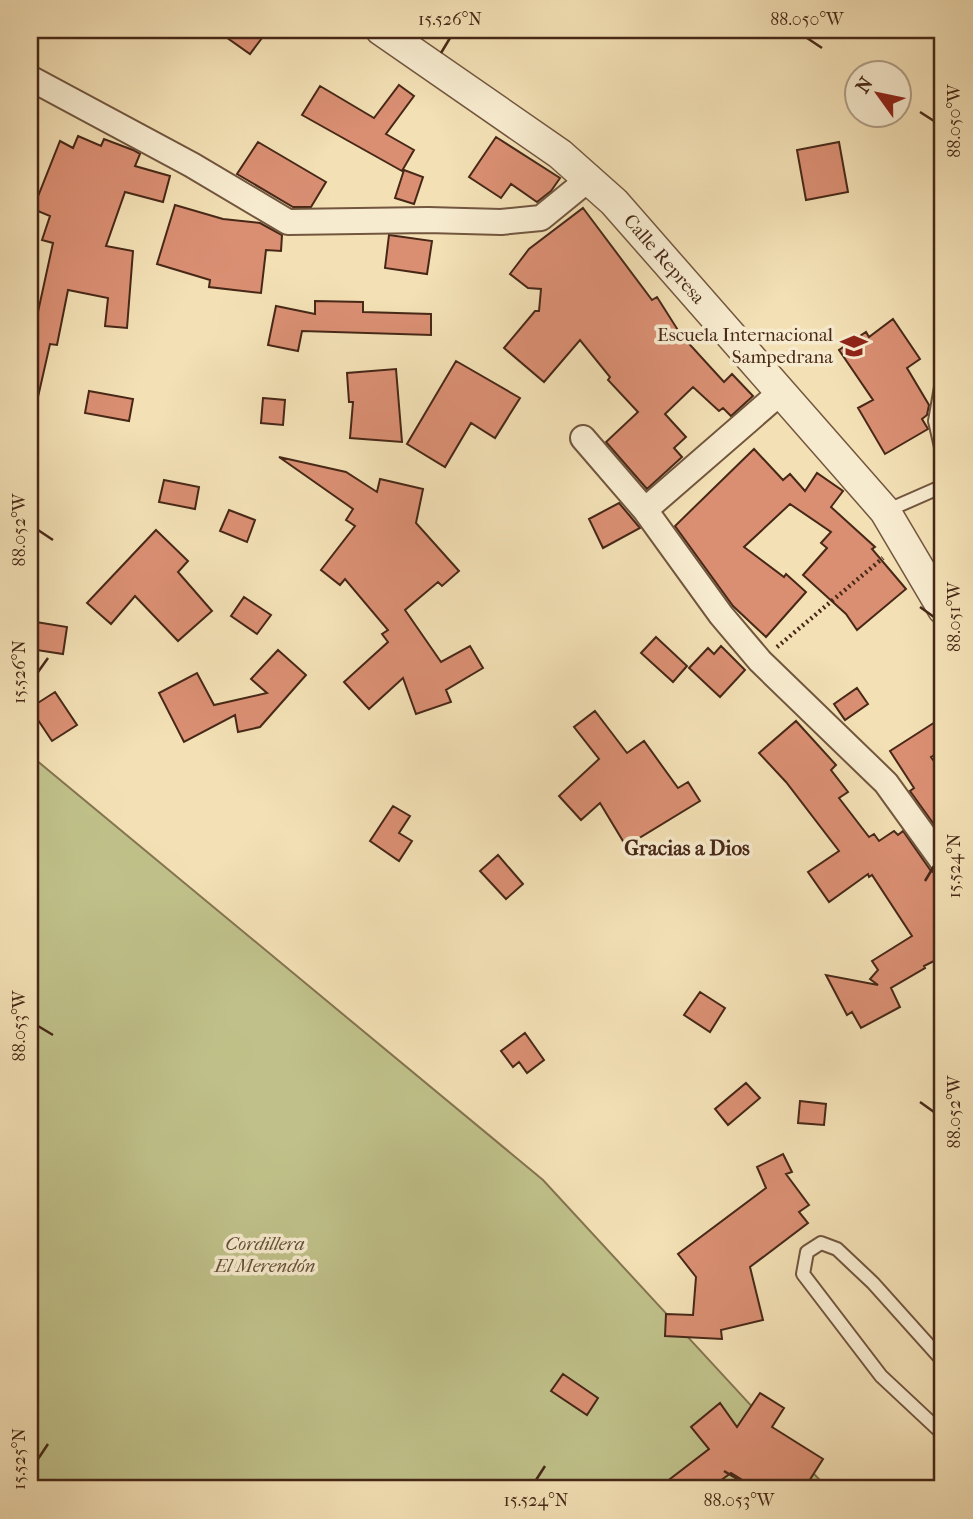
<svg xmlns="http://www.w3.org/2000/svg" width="973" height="1519" font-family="'IM FELL French Canon',serif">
<rect width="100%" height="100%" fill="#f3e0b5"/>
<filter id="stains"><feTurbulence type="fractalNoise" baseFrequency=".00286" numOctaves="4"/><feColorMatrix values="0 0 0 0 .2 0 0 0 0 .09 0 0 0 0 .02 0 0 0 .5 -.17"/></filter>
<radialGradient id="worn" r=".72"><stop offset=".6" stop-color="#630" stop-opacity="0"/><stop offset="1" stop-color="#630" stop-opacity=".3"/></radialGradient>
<path fill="#c0c18a" stroke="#847450" stroke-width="2" d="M30 755 543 1180 828 1489H30Z"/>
<path fill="#da8f73" stroke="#472817" stroke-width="2" d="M216 30H268L250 54Z
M399 85 414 96 386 134 414 150 402 171 302 115 320 86 374 118Z
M78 136 101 146 104 139 133 150 140 154 135 166 170 176 163 202 125 192 106 246 133 251 127 328 105 326 108 298 68 290 57 345 50 344 38 397 30 396V320L36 321 53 243 42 240 50 216 33 209 60 141 73 148Z
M496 137 560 178 551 191 537 202 511 184 501 198 469 177Z
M258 142 326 182 311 207H293L237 174Z
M839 142 848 192 806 200 797 150Z
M404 170 423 177 414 204 395 198Z
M175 205 223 219 260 223 282 235 281 251 266 250 261 293 209 287 210 280 157 264Z
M583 208 652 300 657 297 681 335 724 382 732 374 753 396 731 416 723 408 719 411 693 387 665 414 686 437 674 448 682 457 647 489 606 442 638 412 608 380 610 377 580 340 544 382 504 348 535 311H539L541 289 528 288 510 274 529 249Z
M389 235 432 241 427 274 385 268Z
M315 301 363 302V312L431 314V335L302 331 298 351 268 345 276 306 315 314Z
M893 319 920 359 907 368 929 405 927 415 922 419 928 429 885 454 858 408 873 400 839 350 866 332 869 337Z
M456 361 520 398 495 438 471 423 445 467 407 444Z
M396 369 402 442 350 438 353 402H349L347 373Z
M89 391 133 399 129 421 85 413Z
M263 398 285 400 283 425 261 423Z
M754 449 783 480 790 474 805 491 817 473 843 491 831 507 875 547 872 549 906 589 857 630 846 614 803 575 827 548 821 543 831 532 790 504 744 547 784 577 786 574 806 592 766 637 733 606 675 526Z
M279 457 346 472 377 492 380 479 423 489 416 523 459 571 442 586 438 582 405 610 441 662 470 646 483 668 446 690 451 702 416 714 403 678 369 709 344 682 388 642 382 634 388 630 345 579 340 585 321 570 355 526 346 520 353 509Z
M164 480 199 487 195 509 159 502Z
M619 503 640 528 603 548 589 519Z
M229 510 255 520 247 542 220 531Z
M156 530 188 561 178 572 212 611 178 641 135 596 111 624 87 603Z
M244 597 271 615 257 634 231 616Z
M30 621 67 627 63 654 30 649Z
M656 637 687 666 673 682 641 653Z
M721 646 745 670 720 697 689 668 708 648 714 654Z
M278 650 306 675 260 727 238 732 235 715 184 742 159 693 197 673 214 705 267 693 251 679Z
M857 688 868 704 845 720 834 704Z
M55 692 77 725 52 741 30 708Z
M595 711 627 753 644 741 678 788 688 782 700 801 626 846 600 803 581 820 559 796 599 759 574 727Z
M943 717V750L931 757 943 774V837L910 791 914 788 890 751Z
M796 721 836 765 831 770 848 792 839 798 869 837 874 834 879 841 894 831 898 835 903 831 931 871 943 877V950L934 956 936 960 924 966 925 968 891 988 900 1007 861 1028 852 1012 847 1015 826 975 878 985 870 979 878 970 872 961 912 936 872 875 869 877 868 874 829 902 808 872 839 851 786 782 759 753Z
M393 806 410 816 399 833 412 841 399 861 370 841Z
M498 855 523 884 506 899 480 871Z
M700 992 725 1008 710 1032 684 1015Z
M525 1033 544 1060 527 1073 519 1062 513 1067 501 1051Z
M746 1083 760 1098 728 1125 715 1109Z
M800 1101 826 1104 824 1125 798 1123Z
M783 1154 792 1172 786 1174 809 1205 799 1212 808 1223 750 1267 763 1320 721 1330 722 1339 665 1336 666 1314 693 1315 696 1277 678 1254 766 1188 757 1167Z
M563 1374 598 1398 587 1415 551 1391Z
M760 1393 784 1408 772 1427 823 1459 804 1489H757L731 1473 709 1489H657L709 1449 691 1427 720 1403 737 1427Z"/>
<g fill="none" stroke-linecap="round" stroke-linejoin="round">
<defs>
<path id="service" d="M943 386 941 387 935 421 943 456
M886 511 943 486
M943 1361 873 1283 837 1249 821 1243 807 1252 803 1274 881 1376 943 1434"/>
<path id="minor" d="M30 78 192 165 288 222 428 220 501 222 541 218 590 178
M583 438 645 510 721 615 760 661 886 783 943 862
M645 510 781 392"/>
<g id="tertiary">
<path id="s1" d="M381 30 560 154 614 202 885 511 943 609"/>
</g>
</defs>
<use href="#service" stroke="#72563e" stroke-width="16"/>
<use href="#minor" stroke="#72563e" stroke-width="28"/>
<use href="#tertiary" stroke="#72563e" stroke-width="33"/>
<path stroke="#472817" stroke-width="4.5" stroke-dasharray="2 3.5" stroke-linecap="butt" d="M777 647 883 558"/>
<use href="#service" stroke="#f7ebcf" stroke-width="12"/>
<use href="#minor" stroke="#f7ebcf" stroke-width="24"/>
<use href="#tertiary" stroke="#f7ebcf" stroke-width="30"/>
</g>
<path fill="none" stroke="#472817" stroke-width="2.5" d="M807 38 822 48M441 53 450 38M920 112 934 121M38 530 53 540M920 607 934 617M38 672 48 658M925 881 934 866M38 1026 53 1035M920 1102 934 1112M38 1459 48 1444M724 1471 739 1480M536 1480 545 1466"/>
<defs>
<symbol id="school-bare" viewBox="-9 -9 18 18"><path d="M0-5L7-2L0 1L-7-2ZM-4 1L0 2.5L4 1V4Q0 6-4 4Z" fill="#8f2418" stroke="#f7ebcf" stroke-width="2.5" paint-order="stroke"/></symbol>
</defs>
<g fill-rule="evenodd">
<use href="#school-bare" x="835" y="327" width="38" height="38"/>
</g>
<g text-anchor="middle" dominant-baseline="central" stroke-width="7" stroke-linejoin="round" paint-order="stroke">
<g font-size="19" fill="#472817" stroke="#f7ebcf">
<text stroke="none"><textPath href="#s1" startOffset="366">Calle Represa</textPath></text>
</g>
<g font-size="19" fill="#472817" stroke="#f7ebcf" text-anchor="end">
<text x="833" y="335">Escuela Internacional<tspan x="833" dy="22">Sampedrana</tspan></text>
</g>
<g font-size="19" font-style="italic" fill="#654e34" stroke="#f7ebcf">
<text x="265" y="1244">Cordillera<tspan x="265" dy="22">El Merendón</tspan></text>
</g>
<g font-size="21" font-weight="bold" fill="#472817" stroke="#f7ebcf">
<text x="687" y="848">Gracias a Dios</text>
</g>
</g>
<rect width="973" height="1519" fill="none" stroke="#f3e0b5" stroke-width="77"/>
<g transform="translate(878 94) rotate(303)"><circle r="33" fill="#f7ebcf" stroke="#b19d85" stroke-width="2"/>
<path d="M0-5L12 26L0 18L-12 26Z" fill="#8f2418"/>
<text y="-10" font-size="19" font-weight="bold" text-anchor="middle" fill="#472817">N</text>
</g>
<rect x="38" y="38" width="896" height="1442" fill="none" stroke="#472817" stroke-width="2.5"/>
<g font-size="18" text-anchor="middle" fill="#472817">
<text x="450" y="25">15.526°N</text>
<text x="807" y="25">88.050°W</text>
<text transform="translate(954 121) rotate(-90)" y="6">88.050°W</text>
<text transform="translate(19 530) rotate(-90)" y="6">88.052°W</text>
<text transform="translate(954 617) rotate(-90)" y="6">88.051°W</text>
<text transform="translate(19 672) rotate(-90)" y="6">15.526°N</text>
<text transform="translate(954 866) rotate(-90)" y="6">15.524°N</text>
<text transform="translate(19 1026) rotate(-90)" y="6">88.053°W</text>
<text transform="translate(954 1112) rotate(-90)" y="6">88.052°W</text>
<text transform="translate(19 1459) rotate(-90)" y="6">15.525°N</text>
<text x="536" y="1506">15.524°N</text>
<text x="739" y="1506">88.053°W</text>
</g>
<rect width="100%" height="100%" filter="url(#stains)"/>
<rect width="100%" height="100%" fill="url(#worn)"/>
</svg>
